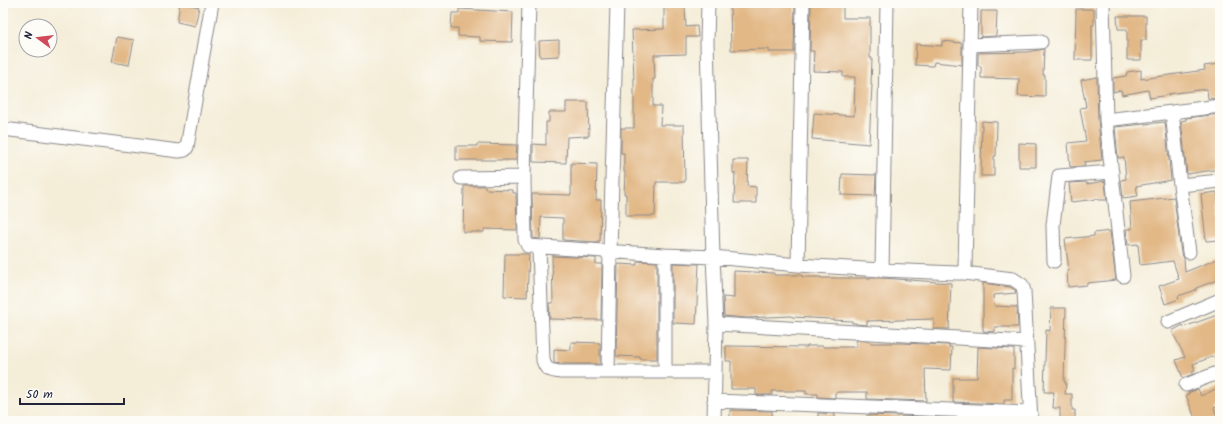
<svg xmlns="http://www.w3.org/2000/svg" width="1223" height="424" font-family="Kalam,sans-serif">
<rect width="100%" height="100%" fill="#fdfcf7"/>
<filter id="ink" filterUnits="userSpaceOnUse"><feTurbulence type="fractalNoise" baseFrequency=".025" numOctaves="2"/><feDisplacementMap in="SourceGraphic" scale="8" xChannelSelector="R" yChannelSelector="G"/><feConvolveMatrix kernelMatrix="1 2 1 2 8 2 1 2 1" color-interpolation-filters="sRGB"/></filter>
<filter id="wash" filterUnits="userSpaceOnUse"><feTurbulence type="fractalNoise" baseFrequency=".012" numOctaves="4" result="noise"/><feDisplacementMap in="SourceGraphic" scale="16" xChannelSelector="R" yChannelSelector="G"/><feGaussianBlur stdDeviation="0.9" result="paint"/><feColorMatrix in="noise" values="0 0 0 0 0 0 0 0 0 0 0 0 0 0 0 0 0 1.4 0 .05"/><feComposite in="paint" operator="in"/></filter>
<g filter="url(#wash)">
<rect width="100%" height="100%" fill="#f4edd8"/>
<g id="blocks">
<path fill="#e2b886" d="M180 3 199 7 195 26 177 22Z
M730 3H795L794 52H769V49L731 50Z
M811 3H843V18H870V58H872L871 85H872L869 144 812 139 814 113 854 116 855 77H843V72L813 71 814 51H810Z
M685 6 686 27 697 26 698 37H686V54L654 55 655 79H653V106H661L660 125H684L685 182H656L655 216H626V194H624L625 172H624V153H621V128H634V81L632 30 664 29V7Z
M459 9 513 12 512 42 480 41V37L458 36V28H451L452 13H459Z
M1076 9H1094V25H1092V60H1075Z
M981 11H997L996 36 981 37Z
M1117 16H1146V40H1141V60H1127V29H1118Z
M117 37 134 40 129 65 112 62Z
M559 40V56L540 57 539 41Z
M942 41 962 43V65L934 62 933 66 915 65 916 44 942 46Z
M1044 49 1043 75H1045V97L1018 96 1019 79 981 78V66H978V53L1027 52Z
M1219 64 1220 98 1208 99 1207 89 1168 94 1169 95 1150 98 1148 90 1122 95 1121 90 1113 92V78L1126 76 1127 72 1141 70V79L1205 70 1204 66Z
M1097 77 1098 120 1102 160 1084 162 1085 166 1070 167 1068 143 1086 141 1080 108 1086 107 1081 80Z
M566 102H588L589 136 567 137 566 163 533 162V144L546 145V122H549V112H566Z
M1220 114V169L1187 174 1181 121 1186 120V118Z
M982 121 997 122 996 156H994V176H981Z
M1165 122 1171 180 1136 186 1138 196 1123 198 1121 180 1126 179 1124 157 1118 158 1115 127Z
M1019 143 1036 144V167H1019Z
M477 144 517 145 516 160H456V146H477Z
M733 160H748L747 186 756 187V203H734L735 173H733Z
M571 163 597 164 596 200H601L600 241H597V242L563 240V218L541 217 540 239 533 238 532 194 571 195Z
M842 174 876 175 875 196 841 195Z
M1105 181 1107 200H1098V199L1071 202 1069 183 1086 182 1087 184Z
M464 186H485V189L513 190V193H516L517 230 484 229V232H463Z
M1217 192 1220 218V240L1206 241 1201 194Z
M1174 197 1181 253 1184 258 1185 272 1220 258V279L1196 288V290L1178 296 1179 299 1165 304 1159 286 1179 279 1173 261 1140 265 1138 244 1128 245 1126 229H1132L1130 202Z
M1110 231 1116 280 1087 283V285L1068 287 1067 271H1069L1065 239 1094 236V233Z
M505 254H529L527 297 504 296Z
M552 256 596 258V264H602L601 320 550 319 549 303H553Z
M637 261 657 262V359H640V357L616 356 618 264 637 265Z
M673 263 699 264 696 324 673 323Z
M734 271 774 273V275H802V277H821V278H882L951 283 949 329H934V319L867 321V325L856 324V323H852V321L830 320V319L792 317V316L745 318 724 316 723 297 734 298Z
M983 283 1010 287 1015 290 1016 293 993 295 994 306 1017 307 1018 327H995V332L983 331Z
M1051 308H1066L1064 382H1066L1065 394H1072V410H1075V421H1060V408H1053L1054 392H1044L1046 330 1050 331Z
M1220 314V354L1193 364 1195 371 1192 372 1193 374 1183 378 1176 360 1185 357 1172 331 1183 325 1184 327Z
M856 340 866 341 870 342V343H902L949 345V347H952L951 370 925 369 926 401 867 399V392H838L835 393V398L818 397V394H806V391H772V395H756V389H731V361H726V346L807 347V346H823V347H856Z
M571 342 600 343V364H561L554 363V349L571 350Z
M978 347 1014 349V369L1012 368V400H1004V404L953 402V378H977Z
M1220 387V406L1214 408 1219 421H1196L1186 395 1189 394 1188 393 1198 389 1201 396Z
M730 410 772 411V421H730Z
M818 413 835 414V421H818Z
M867 415 926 417V421H867Z
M953 418 1004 420V421H953Z"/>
</g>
</g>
<g filter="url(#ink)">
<use href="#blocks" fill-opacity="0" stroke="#8b888a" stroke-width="1"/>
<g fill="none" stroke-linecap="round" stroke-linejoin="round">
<defs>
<path id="minor" d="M529 3 524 177 525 240 528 246 665 255 713 257 798 265 882 270 957 273H964L965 268 971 3
M708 3 707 42 713 257 716 324 714 421
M1103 3 1106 120 1123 276
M970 45 1041 42
M1106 120 1172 112
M3 129 179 151 185 150 187 147 212 3
M461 178 524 177
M1180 185 1220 181
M539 248 543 360C546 371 550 370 560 372H715
M1189 252 1180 185 1172 112 1220 106
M1054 261 1053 225 1059 176 1112 172
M798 265 803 3
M882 270 887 3
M964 273 1013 279 1022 285 1024 291 1031 421
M1168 322 1220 300
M716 324 1027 342
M608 372 610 251 617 3
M665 372V255
M1186 385 1220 372
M714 401 1031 413"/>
</defs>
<use href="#minor" stroke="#8b888a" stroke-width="15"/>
<use href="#minor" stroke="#fff" stroke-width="13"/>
</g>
</g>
<rect width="1223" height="424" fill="none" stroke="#fdfcf7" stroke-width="16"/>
<g transform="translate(38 38) rotate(285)"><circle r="19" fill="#fdfcf7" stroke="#a5a5ac"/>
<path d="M0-3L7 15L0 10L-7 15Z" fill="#d1495b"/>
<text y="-6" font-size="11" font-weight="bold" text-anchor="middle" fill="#22223b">N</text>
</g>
<path d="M20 398v6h104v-6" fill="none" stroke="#22223b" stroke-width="2"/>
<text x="26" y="398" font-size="12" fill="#22223b" stroke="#fdfcf7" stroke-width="3" paint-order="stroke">50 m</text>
</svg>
